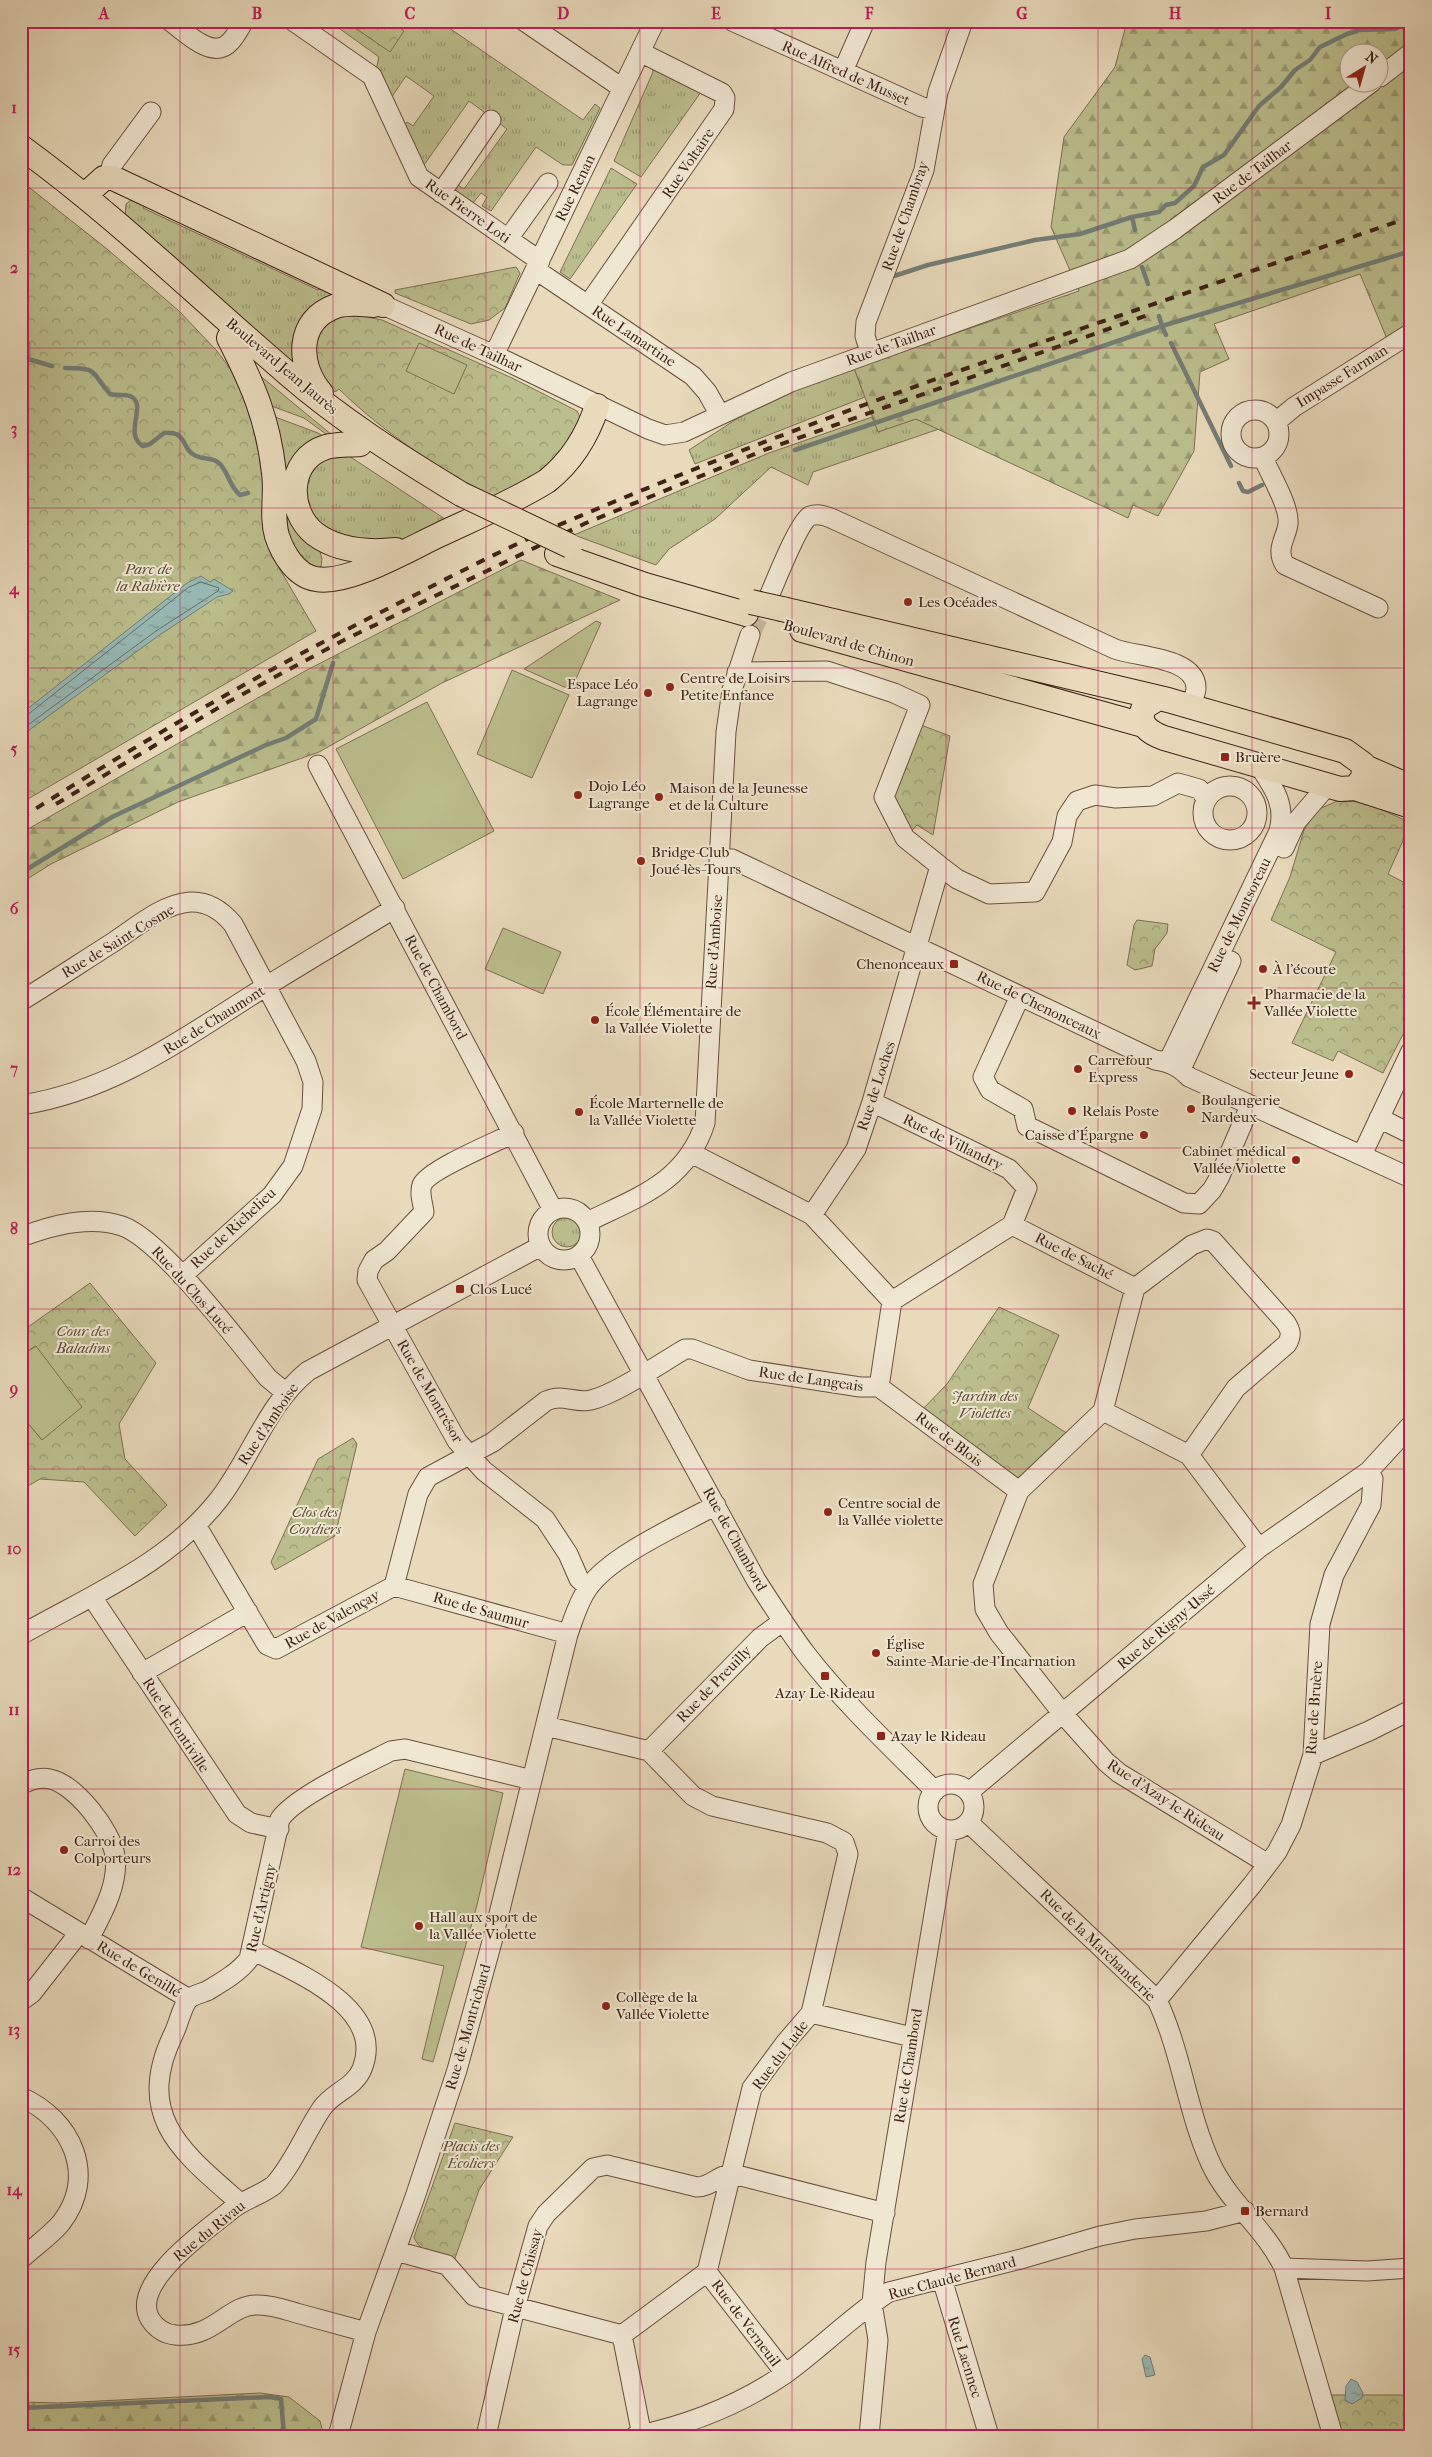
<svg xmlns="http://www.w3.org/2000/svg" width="1432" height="2457" font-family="'IM FELL French Canon',serif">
<defs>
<pattern id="grass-tufts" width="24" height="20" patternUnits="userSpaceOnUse" patternTransform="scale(1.25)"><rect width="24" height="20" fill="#bbbe8c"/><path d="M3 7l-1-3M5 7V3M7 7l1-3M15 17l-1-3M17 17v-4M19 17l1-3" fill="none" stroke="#999a71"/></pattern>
<pattern id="forest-firs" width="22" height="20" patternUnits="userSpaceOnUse" patternTransform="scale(1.25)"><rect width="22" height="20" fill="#bbbe8c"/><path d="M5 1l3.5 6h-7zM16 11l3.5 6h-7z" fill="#999a71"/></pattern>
<pattern id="park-crowns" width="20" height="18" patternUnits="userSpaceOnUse" patternTransform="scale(1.25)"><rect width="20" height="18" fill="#bbbe8c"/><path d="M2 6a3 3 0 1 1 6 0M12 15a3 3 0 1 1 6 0" fill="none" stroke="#999a71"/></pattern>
<pattern id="water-ripples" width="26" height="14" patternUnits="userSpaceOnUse" patternTransform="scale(1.25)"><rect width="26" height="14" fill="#98bab6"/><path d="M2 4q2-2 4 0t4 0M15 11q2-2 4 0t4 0" fill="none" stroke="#7d9793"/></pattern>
</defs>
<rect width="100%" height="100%" fill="#e8dabb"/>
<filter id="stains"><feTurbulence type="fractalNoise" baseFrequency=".004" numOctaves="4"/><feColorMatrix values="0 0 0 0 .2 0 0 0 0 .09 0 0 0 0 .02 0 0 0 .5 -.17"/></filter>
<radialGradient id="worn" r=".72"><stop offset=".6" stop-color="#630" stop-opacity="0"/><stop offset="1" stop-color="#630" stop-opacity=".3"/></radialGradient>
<path fill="url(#grass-tufts)" stroke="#7c7050" d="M329 21H439L583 120 595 104 600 108 572 165H563L536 147 491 211 482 206 487 197 481 193 473 203 456 191 453 187 455 183 464 189 507 129 469 101 424 165 404 126 407 122 413 126 434 96 406 76 391 98 375 74 379 57Z
M651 61 701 92 641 177 614 161 653 72Z
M611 168 637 184 570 279 560 272Z
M133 198 151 202 143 208 318 290 328 284 353 296 296 367 125 216 126 204Z
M854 368 865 397 695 464 689 450 758 405Z
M258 374 332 435 330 437 304 418 266 404Z
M275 417 318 433 330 441 297 464 322 559 320 574 286 546Z
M872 417 878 431 916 419 939 429 813 472 808 485 771 467 715 519 669 549 656 565 574 535 769 453Z
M325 456H349L448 521 413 537 383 546 328 534 305 510 306 476Z
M552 1232a15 15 0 1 1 30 0a15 15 0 1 1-30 0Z"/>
<path fill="url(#forest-firs)" stroke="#7c7050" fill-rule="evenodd" d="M1127 21H1411V333L1390 346 1360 274 1214 324 1229 359 1200 372 1194 451 1158 516 1133 505 1128 518 916 419 878 432 854 368 1079 291 1051 227 1064 137 1115 67ZM1350 52H1380V82H1350Z
M521 560 620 600 442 683 319 752 178 802 51 864 21 883V833L305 671Z
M260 2393 289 2397 320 2421 324 2436H21V2402L59 2403Z"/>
<path fill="url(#park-crowns)" stroke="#7c7050" d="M345 21H390L404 31 390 52Z
M21 181 107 249 179 311 217 351 234 374 261 433 269 535 279 568 316 631 21 803Z
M516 267 520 273 505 308 489 320 471 324 395 293V290Z
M353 314 382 320 512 378 577 411 582 421 559 461 495 500C438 467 387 436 339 389L335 392 318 372 314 340 331 318Z
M921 725 950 736 933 835 917 825 905 838 892 800Z
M1337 801 1365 802 1411 823 1388 874 1411 886V1019L1383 1073 1338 1051 1333 1061 1292 1043 1336 952 1271 920 1290 877 1304 830 1317 810Z
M1137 920 1168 924 1167 933 1155 949 1152 966 1135 970 1127 965 1134 925Z
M90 1283 156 1363 119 1424 125 1459 167 1505 135 1536 84 1482 40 1479 21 1490V1415L42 1440 35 1346 21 1356V1332Z
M999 1307 1059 1335 1028 1408 1068 1434 1016 1482 922 1410 947 1384Z
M353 1438 357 1444 335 1536 275 1570 271 1562 318 1459Z
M455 2123 513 2137 479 2190 454 2261C440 2256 419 2253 414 2237Z
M1319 2395H1411V2436H1333Z"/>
<path fill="#bbbe8c" stroke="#7c7050" d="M419 343 467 365 454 394 406 371Z
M596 621 601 623 571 690 524 669Z
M512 670 569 695 532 778 477 754Z
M427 702 494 831 403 879 336 749Z
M503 928 561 952 543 994 485 969Z
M36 1346 82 1407 42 1440 21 1415V1356Z
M405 1769 503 1793 477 1905 433 2062 422 2059 444 1966 361 1947Z"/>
<path fill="url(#water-ripples)" stroke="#747d76" d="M21 336 30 343V356L21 371Z
M201 576 210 582 214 579 233 591 229 594 217 597 158 636 21 736V714L187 583Z
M1145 2355 1150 2357 1155 2375 1146 2377 1142 2359Z
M1351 2379 1357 2382 1363 2393 1362 2398 1352 2404 1345 2400 1346 2386Z"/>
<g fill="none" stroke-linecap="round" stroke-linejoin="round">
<path stroke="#6b6e66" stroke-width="1" d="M21 717 26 716 189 587 201 582 219 588 218 591 156 631 21 730"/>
<path stroke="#747d76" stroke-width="4.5" d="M1132 217 1135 230
M1142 267 1148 284
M894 276 928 265 1035 240 1080 234 1132 217 1159 212 1166 205 1175 203 1194 186 1203 167 1224 155 1259 106 1281 87 1295 70 1310 60 1320 47 1347 34 1359 30 1395 29 1408 21
M1166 335 1162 326 1411 251
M1171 343 1231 466
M21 357 52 366
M65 368C99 368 90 371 110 394 116 396 124 394 130 396 149 404 122 434 143 446L150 444 164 433C189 431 180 449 196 456 205 460 214 457 221 465 229 475 230 487 240 495L248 493
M795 450 1162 326 1159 316
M1239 483 1243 491 1248 492 1262 485
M21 873 112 817 266 745 286 738 316 719 333 663
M21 2408 270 2397 281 2399 284 2436"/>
<path stroke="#c6b59a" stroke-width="19" stroke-dasharray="19 9" stroke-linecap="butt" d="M750 635 770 594"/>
<defs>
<path id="minor" d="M170 21C185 32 213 61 230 42 235 37 238 31 241 26
M293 21 372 76 419 177 540 261
M524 21 622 88
M732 21 922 107 934 110
M843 71 865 21
M1380 77 1411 53
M109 177 112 165 151 112
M441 193 491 120
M508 239 548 183
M536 270 693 376 707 392 720 415
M383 305 494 355 648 429 665 435 684 432 791 382 1130 259 1175 229 1372 82
M588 305 724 109 725 98 722 93 640 52
M870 352 865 336 866 322 924 170 938 92 963 21
M494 355 655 21
M1231 434a24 24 0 1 1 48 0a24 24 0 1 1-48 0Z
M1276 422 1294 407 1411 333
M1263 457C1270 475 1290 506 1288 524 1286 539 1275 549 1285 565L1378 608
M770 594C776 580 799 522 810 516 818 513 826 516 833 519L1115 649C1136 657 1196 657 1196 688 1196 694 1192 701 1191 707
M737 672 827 671 894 693 920 705 884 797 905 838 940 866
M318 765 553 1210
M1203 813a27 27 0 1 1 54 0a27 27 0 1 1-54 0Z
M1284 848 1296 822 1327 786
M721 858 732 859 1155 1060C1170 1062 1179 1067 1189 1077L1411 1178
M1020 996 983 1077 990 1090 1023 1109 1027 1126 1184 1203 1199 1204 1212 1190 1219 1178 1250 1106
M21 1001C52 982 82 962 112 943 135 928 162 904 190 902 208 901 222 911 233 924L306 1061 313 1082 312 1109 293 1166 272 1195 182 1276
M1168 1062 1279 831C1286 805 1274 788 1260 767
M1181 1069 1231 961
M872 1102 1009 1169 1027 1188 1012 1225 892 1301
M21 1105C108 1092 177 1043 249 997 297 967 346 938 395 908
M1379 1118 1411 1134
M514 1133C496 1142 428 1170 422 1185 419 1193 423 1204 424 1212L387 1251 374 1260 368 1271 367 1280 457 1441 484 1471 545 1519 568 1554 579 1579 588 1587
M1362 1155 1411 1051
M538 1234a26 26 0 1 1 52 0a26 26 0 1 1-52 0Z
M812 1215 856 1149 872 1102 940 866 957 879 989 894 1035 892 1062 842 1067 816 1077 801 1095 795 1116 798 1153 796 1178 783 1199 789 1207 799
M587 1222C638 1197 686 1182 705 1123L726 732 732 690 750 635
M1012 1225 1135 1288
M21 1237C52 1225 89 1215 122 1226 162 1240 238 1342 268 1378L285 1392
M579 1256 756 1580C772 1605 788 1630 806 1654 844 1703 891 1747 935 1791
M879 1387 1019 1491
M1103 1411 1135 1288 1192 1245 1207 1239 1213 1241 1286 1323C1291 1331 1292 1335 1287 1344L1236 1388 1189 1455
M196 1525 267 1645 276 1649 394 1586 418 1494 428 1477 493 1442 546 1401C564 1393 574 1404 591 1400 616 1394 661 1363 685 1349H692L749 1370 860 1387H879L892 1301 812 1215 691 1153
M1259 1548 1189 1455 1103 1411 1019 1491 983 1584 985 1609 999 1633 1063 1714 1106 1762 1119 1773 1268 1864
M394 1586 568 1634
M92 1597 237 1814 251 1823 279 1829
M21 1635C91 1595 170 1563 220 1498 251 1457 268 1403 308 1371L541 1246
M142 1673 248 1612
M649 1751 760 1638 783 1621
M1313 1755 1369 1731 1411 1710
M928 1807a23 23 0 1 1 46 0a23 23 0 1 1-46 0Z
M21 1785C30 1780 40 1777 50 1779 75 1784 112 1831 115 1856 119 1884 102 1914 89 1939
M969 1792 1259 1548 1369 1471 1411 1425
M969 1823 1157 2000C1182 2053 1187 2112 1211 2164 1229 2203 1266 2229 1284 2268L1333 2436
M21 1897 189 1999
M252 1950C293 1971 387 2007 362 2069 354 2088 333 2092 322 2108 305 2133 294 2163 274 2185 260 2196 244 2199 231 2210 208 2229 129 2283 150 2319 156 2328 165 2334 175 2335 214 2339 229 2303 259 2305 273 2305 286 2310 300 2314 322 2320 344 2326 366 2332
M1157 2000 1252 1885 1277 1852 1291 1825 1313 1755 1320 1624 1334 1575 1371 1505 1373 1479 1369 1471
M21 2001 32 1993 79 1933
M811 2013 912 2037
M21 2097C71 2119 98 2175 61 2223 50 2236 34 2247 21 2259
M239 2202C182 2152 133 2116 174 2033 178 2025 183 2004 189 1999 193 1995 202 1993 207 1991 222 1982 238 1973 249 1959L280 1819C296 1796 364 1765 391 1751L405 1749 532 1780
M396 2251 447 2265 474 2296 622 2335 707 2272 752 2088 786 2042 811 2013 848 1854 844 1842 827 1833 712 1806 693 1796 649 1751 546 1726
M1284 2268 1367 2271 1411 2268
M707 2272 785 2373
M942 2279 989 2436
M622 2335 642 2436
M338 2436 366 2332 415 2197 457 2070 493 1938 568 1634C574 1618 578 1602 588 1588 611 1555 680 1525 716 1505
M486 2436 515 2308 538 2226 546 2214 593 2168 607 2165 697 2187C711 2187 719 2174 733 2174L885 2213
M635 2436C689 2425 739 2405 785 2374 821 2348 852 2316 889 2292L1021 2259 1100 2236 1135 2229 1206 2221 1245 2211
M869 2436 878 2340 872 2303 876 2262 948 1830"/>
<path id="major" d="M21 147C116 216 198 297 287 373 341 420 400 457 461 494
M85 195 104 178H113L383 305
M229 338C253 385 268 419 274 473 277 494 271 516 277 536 283 554 296 576 316 579 348 585 409 549 439 535 475 518 513 502 547 481 572 461 587 437 597 406
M321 393C297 365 296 320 336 306 348 302 361 304 374 305
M360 444C349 445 337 444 326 447 287 459 286 511 315 534 338 551 368 553 396 550
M557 554 645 585 746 614
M782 609 1168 700 1345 751 1363 764 1364 777 1355 788 1340 789 1164 738C1150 733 1136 724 1144 707L1157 699
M802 630 1143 725
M1365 767 1411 787
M1355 788 1411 806"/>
</defs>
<use href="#minor" stroke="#68503e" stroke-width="21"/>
<use href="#major" stroke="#3e2215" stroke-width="26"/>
<use href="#minor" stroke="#f0e7d3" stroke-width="19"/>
<use href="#major" stroke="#e8dabb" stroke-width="24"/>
<path stroke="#3e2215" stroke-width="4" stroke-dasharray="9 9" stroke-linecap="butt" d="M56 804 228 702 344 640 586 523 767 449 1148 315
M21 818C148 737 278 663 413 596 469 567 526 538 585 514 854 400 1134 312 1411 217"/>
<defs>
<path id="major-bridge" d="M461 494 570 546
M751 602 782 609"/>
</defs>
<use href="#major-bridge" stroke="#3e2215" stroke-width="26" stroke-linecap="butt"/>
<use href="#major-bridge" stroke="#e8dabb" stroke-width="24"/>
</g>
<path fill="none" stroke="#c2185b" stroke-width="1" stroke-opacity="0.55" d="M180 21V2436M333 21V2436M486 21V2436M640 21V2436M792 21V2436M946 21V2436M1098 21V2436M1252 21V2436M21 188H1411M21 348H1411M21 508H1411M21 668H1411M21 828H1411M21 988H1411M21 1148H1411M21 1309H1411M21 1469H1411M21 1629H1411M21 1789H1411M21 1949H1411M21 2109H1411M21 2269H1411"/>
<g fill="#8f2418" stroke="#f0e7d3" stroke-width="2">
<circle cx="908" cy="602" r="5"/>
<circle cx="670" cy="687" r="5"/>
<circle cx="648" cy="693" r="5"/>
<rect x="1220" y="752" width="10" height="10" rx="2.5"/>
<circle cx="578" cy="795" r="5"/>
<circle cx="659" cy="797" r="5"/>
<circle cx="641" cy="861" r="5"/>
<rect x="949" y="959" width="10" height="10" rx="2.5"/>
<circle cx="1263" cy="969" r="5"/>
<path d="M1251.5 995.5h5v5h5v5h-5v5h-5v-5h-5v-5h5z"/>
<circle cx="595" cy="1020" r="5"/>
<circle cx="1078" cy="1069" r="5"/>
<circle cx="1349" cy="1074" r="5"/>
<circle cx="1191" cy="1109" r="5"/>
<circle cx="1072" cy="1111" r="5"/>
<circle cx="579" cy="1112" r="5"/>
<circle cx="1144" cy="1135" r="5"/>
<circle cx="1296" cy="1160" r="5"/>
<rect x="455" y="1284" width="10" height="10" rx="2.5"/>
<circle cx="828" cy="1512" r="5"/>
<circle cx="876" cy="1653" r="5"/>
<rect x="820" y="1671" width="10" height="10" rx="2.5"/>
<rect x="876" y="1731" width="10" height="10" rx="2.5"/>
<circle cx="64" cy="1850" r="5"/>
<circle cx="419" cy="1926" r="5"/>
<circle cx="606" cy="2006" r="5"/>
<rect x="1240" y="2206" width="10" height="10" rx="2.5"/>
</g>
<g text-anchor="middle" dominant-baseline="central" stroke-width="4" stroke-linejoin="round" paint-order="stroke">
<g font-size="15" fill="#3e2215" stroke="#f0e7d3">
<text transform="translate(846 73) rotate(24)">Rue Alfred de Musset</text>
<text transform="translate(688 163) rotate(-56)">Rue Voltaire</text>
<text transform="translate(1252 172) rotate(-37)">Rue de Tailhar</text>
<text transform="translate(575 188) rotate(-64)">Rue Renan</text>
<text transform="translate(468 211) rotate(35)">Rue Pierre Loti</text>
<text transform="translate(905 216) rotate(-71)">Rue de Chambray</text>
<text transform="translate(634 336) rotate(34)">Rue Lamartine</text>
<text transform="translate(891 345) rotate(-20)">Rue de Tailhar</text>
<text transform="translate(478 348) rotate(25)">Rue de Tailhar</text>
<text transform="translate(282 366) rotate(40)">Boulevard Jean Jaurès</text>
<text transform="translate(1342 376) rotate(-32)">Impasse Farman</text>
<text transform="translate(849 643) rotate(16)">Boulevard de Chinon</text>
<text transform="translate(1239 915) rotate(-64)">Rue de Montsoreau</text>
<text transform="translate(118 941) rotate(-31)">Rue de Saint-Cosme</text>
<text transform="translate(714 942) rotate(-86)">Rue d'Amboise</text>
<text transform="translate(436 987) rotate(62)">Rue de Chambord</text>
<text transform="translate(1039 1005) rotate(26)">Rue de Chenonceaux</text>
<text transform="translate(214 1020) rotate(-32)">Rue de Chaumont</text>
<text transform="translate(876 1086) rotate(-72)">Rue de Loches</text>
<text transform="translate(953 1142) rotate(26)">Rue de Villandry</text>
<text transform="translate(233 1228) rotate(-43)">Rue de Richelieu</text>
<text transform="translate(1074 1256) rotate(27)">Rue de Saché</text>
<text transform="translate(192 1290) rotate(48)">Rue du Clos-Lucé</text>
<text transform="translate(811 1379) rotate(8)">Rue de Langeais</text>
<text transform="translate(430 1391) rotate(60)">Rue de Montrésor</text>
<text transform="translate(268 1424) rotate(-56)">Rue d'Amboise</text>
<text transform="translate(949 1439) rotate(37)">Rue de Blois</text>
<text transform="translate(735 1539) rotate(61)">Rue de Chambord</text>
<text transform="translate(481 1610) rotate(16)">Rue de Saumur</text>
<text transform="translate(332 1619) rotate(-29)">Rue de Valençay</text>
<text transform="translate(1166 1627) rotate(-40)">Rue de Rigny-Ussé</text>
<text transform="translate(714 1684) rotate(-46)">Rue de Preuilly</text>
<text transform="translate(1314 1708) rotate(-86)">Rue de Bruère</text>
<text transform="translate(176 1725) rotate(57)">Rue de Fontiville</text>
<text transform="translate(1166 1800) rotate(33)">Rue d'Azay-le-Rideau</text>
<text transform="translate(261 1908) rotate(-77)">Rue d'Artigny</text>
<text transform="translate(1098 1945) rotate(44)">Rue de la Marchanderie</text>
<text transform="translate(139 1969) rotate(31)">Rue de Genillé</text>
<text transform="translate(468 2027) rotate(-74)">Rue de Montrichard</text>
<text transform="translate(780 2055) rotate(-53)">Rue du Lude</text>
<text transform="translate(908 2066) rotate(-81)">Rue de Chambord</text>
<text transform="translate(209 2231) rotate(-39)">Rue du Rivau</text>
<text transform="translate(525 2276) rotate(-75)">Rue de Chissay</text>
<text transform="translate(952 2278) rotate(-15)">Rue Claude Bernard</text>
<text transform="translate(746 2323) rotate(53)">Rue de Verneuil</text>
<text transform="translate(965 2357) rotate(73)">Rue Laennec</text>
</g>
<g font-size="15" font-style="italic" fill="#5d4933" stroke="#f0e7d3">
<text x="148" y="569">Parc de<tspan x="148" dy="17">la Rabière</tspan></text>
<text x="83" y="1331">Cour des<tspan x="83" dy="17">Baladins</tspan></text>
<text x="985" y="1396">Jardin des<tspan x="985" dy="17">Violettes</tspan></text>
<text x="315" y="1512">Clos des<tspan x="315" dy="17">Cordiers</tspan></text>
<text x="471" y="2146">Placis des<tspan x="471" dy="17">Écoliers</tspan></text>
</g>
<g font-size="15" fill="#3e2215" stroke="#f0e7d3" text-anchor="start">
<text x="918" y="602">Les Océades</text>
<text x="680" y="678">Centre de Loisirs<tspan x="680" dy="17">Petite Enfance</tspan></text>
<text x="638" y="684" text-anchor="end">Espace Léo<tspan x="638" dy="17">Lagrange</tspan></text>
<text x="1235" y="757">Bruère</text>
<text x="588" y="786">Dojo Léo<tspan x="588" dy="17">Lagrange</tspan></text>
<text x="669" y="788">Maison de la Jeunesse<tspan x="669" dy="17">et de la Culture</tspan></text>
<text x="651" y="852">Bridge-Club<tspan x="651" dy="17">Joué-lès-Tours</tspan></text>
<text x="944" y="964" text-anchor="end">Chenonceaux</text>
<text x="1273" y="969">À l'écoute</text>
<text x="1264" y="994">Pharmacie de la<tspan x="1264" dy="17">Vallée Violette</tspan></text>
<text x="605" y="1011">École Élémentaire de<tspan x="605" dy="17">la Vallée Violette</tspan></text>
<text x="1088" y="1060">Carrefour<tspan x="1088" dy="17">Express</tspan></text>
<text x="1339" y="1074" text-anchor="end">Secteur Jeune</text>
<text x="1201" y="1100">Boulangerie<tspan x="1201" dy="17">Nardeux</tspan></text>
<text x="589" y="1103">École Marternelle de<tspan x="589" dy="17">la Vallée Violette</tspan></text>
<text x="1082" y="1111">Relais Poste</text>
<text x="1134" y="1135" text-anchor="end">Caisse d'Épargne</text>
<text x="1286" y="1151" text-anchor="end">Cabinet médical<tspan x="1286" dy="17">Vallée Violette</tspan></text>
<text x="470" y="1289">Clos Lucé</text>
<text x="838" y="1503">Centre social de<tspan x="838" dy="17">la Vallée violette</tspan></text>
<text x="886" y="1644">Église<tspan x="886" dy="17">Sainte-Marie-de-l'Incarnation</tspan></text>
<text x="825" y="1693" text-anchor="middle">Azay Le Rideau</text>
<text x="891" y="1736">Azay le Rideau</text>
<text x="74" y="1841">Carroi des<tspan x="74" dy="17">Colporteurs</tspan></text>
<text x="429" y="1917">Hall aux sport de<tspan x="429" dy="17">la Vallée Violette</tspan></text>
<text x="616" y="1997">Collège de la<tspan x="616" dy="17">Vallée Violette</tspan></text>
<text x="1255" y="2211">Bernard</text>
</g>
</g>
<rect width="1432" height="2457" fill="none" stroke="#e8dabb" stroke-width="55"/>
<g transform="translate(1364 68) rotate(37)"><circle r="24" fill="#f0e7d3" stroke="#a99887"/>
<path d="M0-4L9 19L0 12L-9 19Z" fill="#8f2418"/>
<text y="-8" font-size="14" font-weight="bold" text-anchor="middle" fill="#3e2215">N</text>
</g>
<rect x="28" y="28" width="1376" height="2402" fill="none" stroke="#c2185b" stroke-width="2"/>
<g font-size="16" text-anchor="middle" font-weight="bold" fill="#c2185b">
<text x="104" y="19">A</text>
<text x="257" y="19">B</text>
<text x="410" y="19">C</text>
<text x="563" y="19">D</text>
<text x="716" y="19">E</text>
<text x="869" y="19">F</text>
<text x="1022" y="19">G</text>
<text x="1175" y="19">H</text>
<text x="1328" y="19">I</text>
<text x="14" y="113">1</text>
<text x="14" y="273">2</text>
<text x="14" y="434">3</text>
<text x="14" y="594">4</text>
<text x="14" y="754">5</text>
<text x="14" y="914">6</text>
<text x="14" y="1074">7</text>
<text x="14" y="1234">8</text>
<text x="14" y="1394">9</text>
<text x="14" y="1554">10</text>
<text x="14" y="1715">11</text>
<text x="14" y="1875">12</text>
<text x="14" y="2035">13</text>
<text x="14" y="2195">14</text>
<text x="14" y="2355">15</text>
</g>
<rect width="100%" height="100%" filter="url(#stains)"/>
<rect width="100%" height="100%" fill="url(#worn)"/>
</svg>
